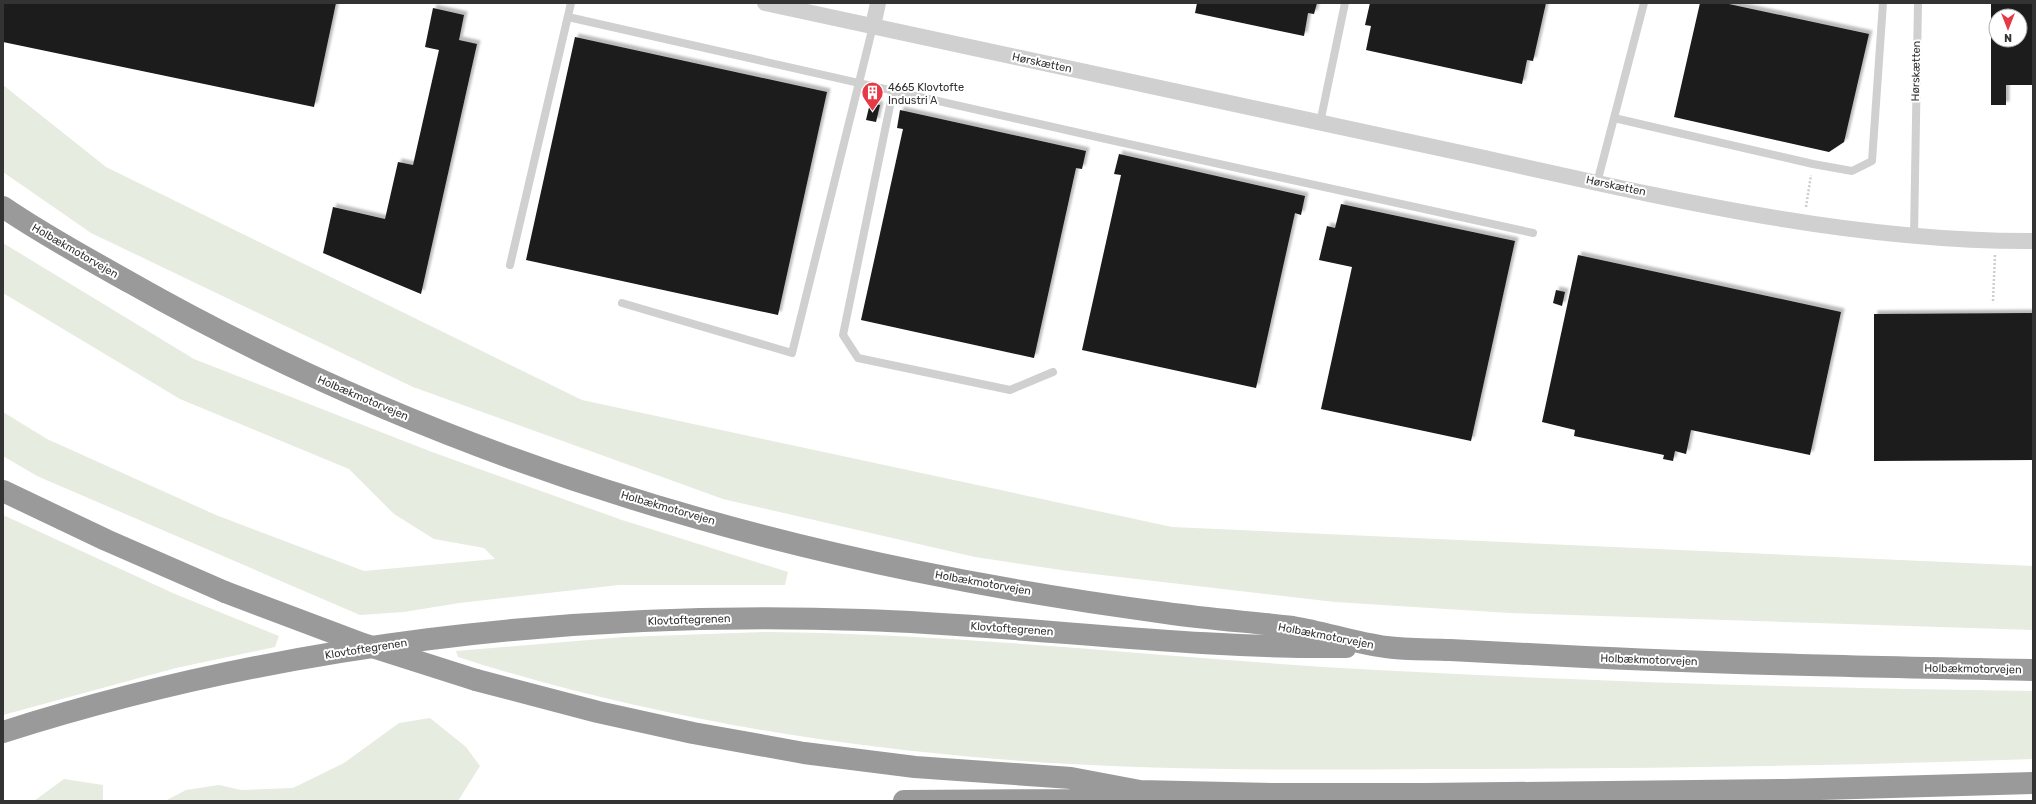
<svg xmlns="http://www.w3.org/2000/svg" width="2036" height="804" font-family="Rubik,sans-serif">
<defs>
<filter id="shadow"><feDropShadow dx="3.5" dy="-3.5" stdDeviation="1" flood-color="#0004"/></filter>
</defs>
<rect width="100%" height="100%" fill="#fff"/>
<path fill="#e6ecdf" d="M3 85 106 167 582 400 1172 527 2033 566V630L1510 613 1335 602 1068 571 975 557 723 499 413 387 91 233 3 172Z
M3 243 194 359 432 452 622 520 788 572 785 585H619L459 603 404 612 360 615 37 476 3 456V412L47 439 216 515 364 571 495 559 484 548 434 539 394 514 349 469 180 399 3 293Z
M3 515 175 594 279 636 275 647 176 668 3 715Z
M766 632C970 634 1173 659 1377 670 1596 682 1814 688 2033 691V759C1834 766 1635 769 1435 769 1289 770 1142 771 997 759 814 744 632 713 458 657L456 651 624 637Z
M430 718 466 747 480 766 458 801H165L186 790 219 785 241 790 293 788 344 763 399 723Z
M64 779 103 785V801H34Z"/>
<path fill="#1a1a1a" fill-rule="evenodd" filter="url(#shadow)" d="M3 3H336L314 107 3 42Z
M1197 3H1317L1314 14 1308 13 1304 36 1195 13Z
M1370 3H1546L1533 61 1527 60 1522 84 1366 50 1371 26 1365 25Z
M1700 3H1724L1869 34 1844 142 1829 152 1674 117Z
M1991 3H2033V85H2006V105H1991ZM1996 16H2020V40H1996Z
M433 8 464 15 459 40 477 44 421 294 323 253 333 207 385 219 398 162 413 165 439 50 425 47Z
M575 37 827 92 778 315 526 260Z
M870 103 880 105 876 122 866 120Z
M900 110 1086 151 1082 169 1076 168 1034 358 861 320 903 129 897 128Z
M1119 154 1305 196 1301 215 1295 213 1256 388 1082 350 1121 175 1114 174Z
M1341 204 1515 241 1471 441 1321 409 1352 267 1319 260 1327 226 1335 228Z
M1578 255 1841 312 1810 455 1691 430 1686 454 1675 451 1673 461 1663 459 1664 455 1574 436 1575 430 1542 422Z
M1556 290 1565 292 1562 306 1553 303Z
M2033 313V460L1874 461V314Z"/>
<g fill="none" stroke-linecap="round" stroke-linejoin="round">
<path stroke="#cdcdcd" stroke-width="2.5" stroke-dasharray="2 2" stroke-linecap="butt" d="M1806 207 1811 175
M1993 301 1995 255"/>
<path stroke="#d0d0d0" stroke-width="8" d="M568 17 1106 139 1533 233
M893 91 843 335 858 358 1010 390 1053 372
M1614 118 1813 164 1852 171 1872 161 1883 3
M1320 123 1345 3
M1597 183 1644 3
M1914 236 1918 3
M510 265 571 3
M622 303 792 353 873 26"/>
<path stroke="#d0d0d0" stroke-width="16" d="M765 3C995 53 1226 102 1457 152 1645 193 1839 242 2033 241
M873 26 878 3"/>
<path stroke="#9a9a9a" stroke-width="22" d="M3 207C44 235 88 259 131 283 374 421 641 515 915 571 998 588 1082 602 1166 613 1208 619 1251 622 1293 627 1324 632 1355 643 1386 647 1407 650 1429 649 1450 650 1488 652 1527 654 1566 656 1722 664 1877 667 2033 670
M3 491 106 540 225 592
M476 680 598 712 693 733 804 753 915 767 1071 778 1140 791 1274 794H1424L1785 790 2033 783
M3 732C279 644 574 610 863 620 1024 625 1185 649 1346 647
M904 801 1071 800 1119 794"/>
<path stroke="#9a9a9a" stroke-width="22" d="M225 592 363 644 476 680"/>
</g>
<defs>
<symbol id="building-pin" viewBox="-11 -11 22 30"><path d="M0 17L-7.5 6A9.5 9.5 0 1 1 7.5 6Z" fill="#e63946" stroke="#fff"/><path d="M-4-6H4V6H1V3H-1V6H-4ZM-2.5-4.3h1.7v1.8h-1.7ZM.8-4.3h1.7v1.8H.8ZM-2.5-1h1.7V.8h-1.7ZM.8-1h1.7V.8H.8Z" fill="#fff"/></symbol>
</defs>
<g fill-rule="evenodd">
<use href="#building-pin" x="860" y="80" width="25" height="34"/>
</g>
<g text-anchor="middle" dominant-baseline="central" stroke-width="4" stroke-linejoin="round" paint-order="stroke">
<g font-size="11" fill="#333" stroke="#fff">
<text transform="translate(1042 63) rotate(12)">Hørskætten</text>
<text transform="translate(1916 71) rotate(-89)">Hørskætten</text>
<text transform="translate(1616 186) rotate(12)">Hørskætten</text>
<text transform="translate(75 251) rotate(30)">Holbækmotorvejen</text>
<text transform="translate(363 398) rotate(23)">Holbækmotorvejen</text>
<text transform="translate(668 508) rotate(16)">Holbækmotorvejen</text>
<text transform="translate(983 583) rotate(10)">Holbækmotorvejen</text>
<text transform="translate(689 620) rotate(-2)">Klovtoftegrenen</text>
<text transform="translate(1012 629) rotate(4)">Klovtoftegrenen</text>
<text transform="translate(1326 636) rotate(11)">Holbækmotorvejen</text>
<text transform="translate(366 649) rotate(-9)">Klovtoftegrenen</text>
<text transform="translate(1649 660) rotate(2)">Holbækmotorvejen</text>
<text transform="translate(1973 669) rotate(1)">Holbækmotorvejen</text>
</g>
<g font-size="11" fill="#333" stroke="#fff" text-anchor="start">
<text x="888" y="87">4665 Klovtofte<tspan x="888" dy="13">Industri A</tspan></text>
</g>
</g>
<rect width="2036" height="804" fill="none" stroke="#333333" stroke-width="8"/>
<g transform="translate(2008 28) rotate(180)"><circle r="19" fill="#ffffff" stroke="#adadad"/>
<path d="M0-3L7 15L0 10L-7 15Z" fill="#e63946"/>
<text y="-6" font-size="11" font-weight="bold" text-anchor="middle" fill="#333333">N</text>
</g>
</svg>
